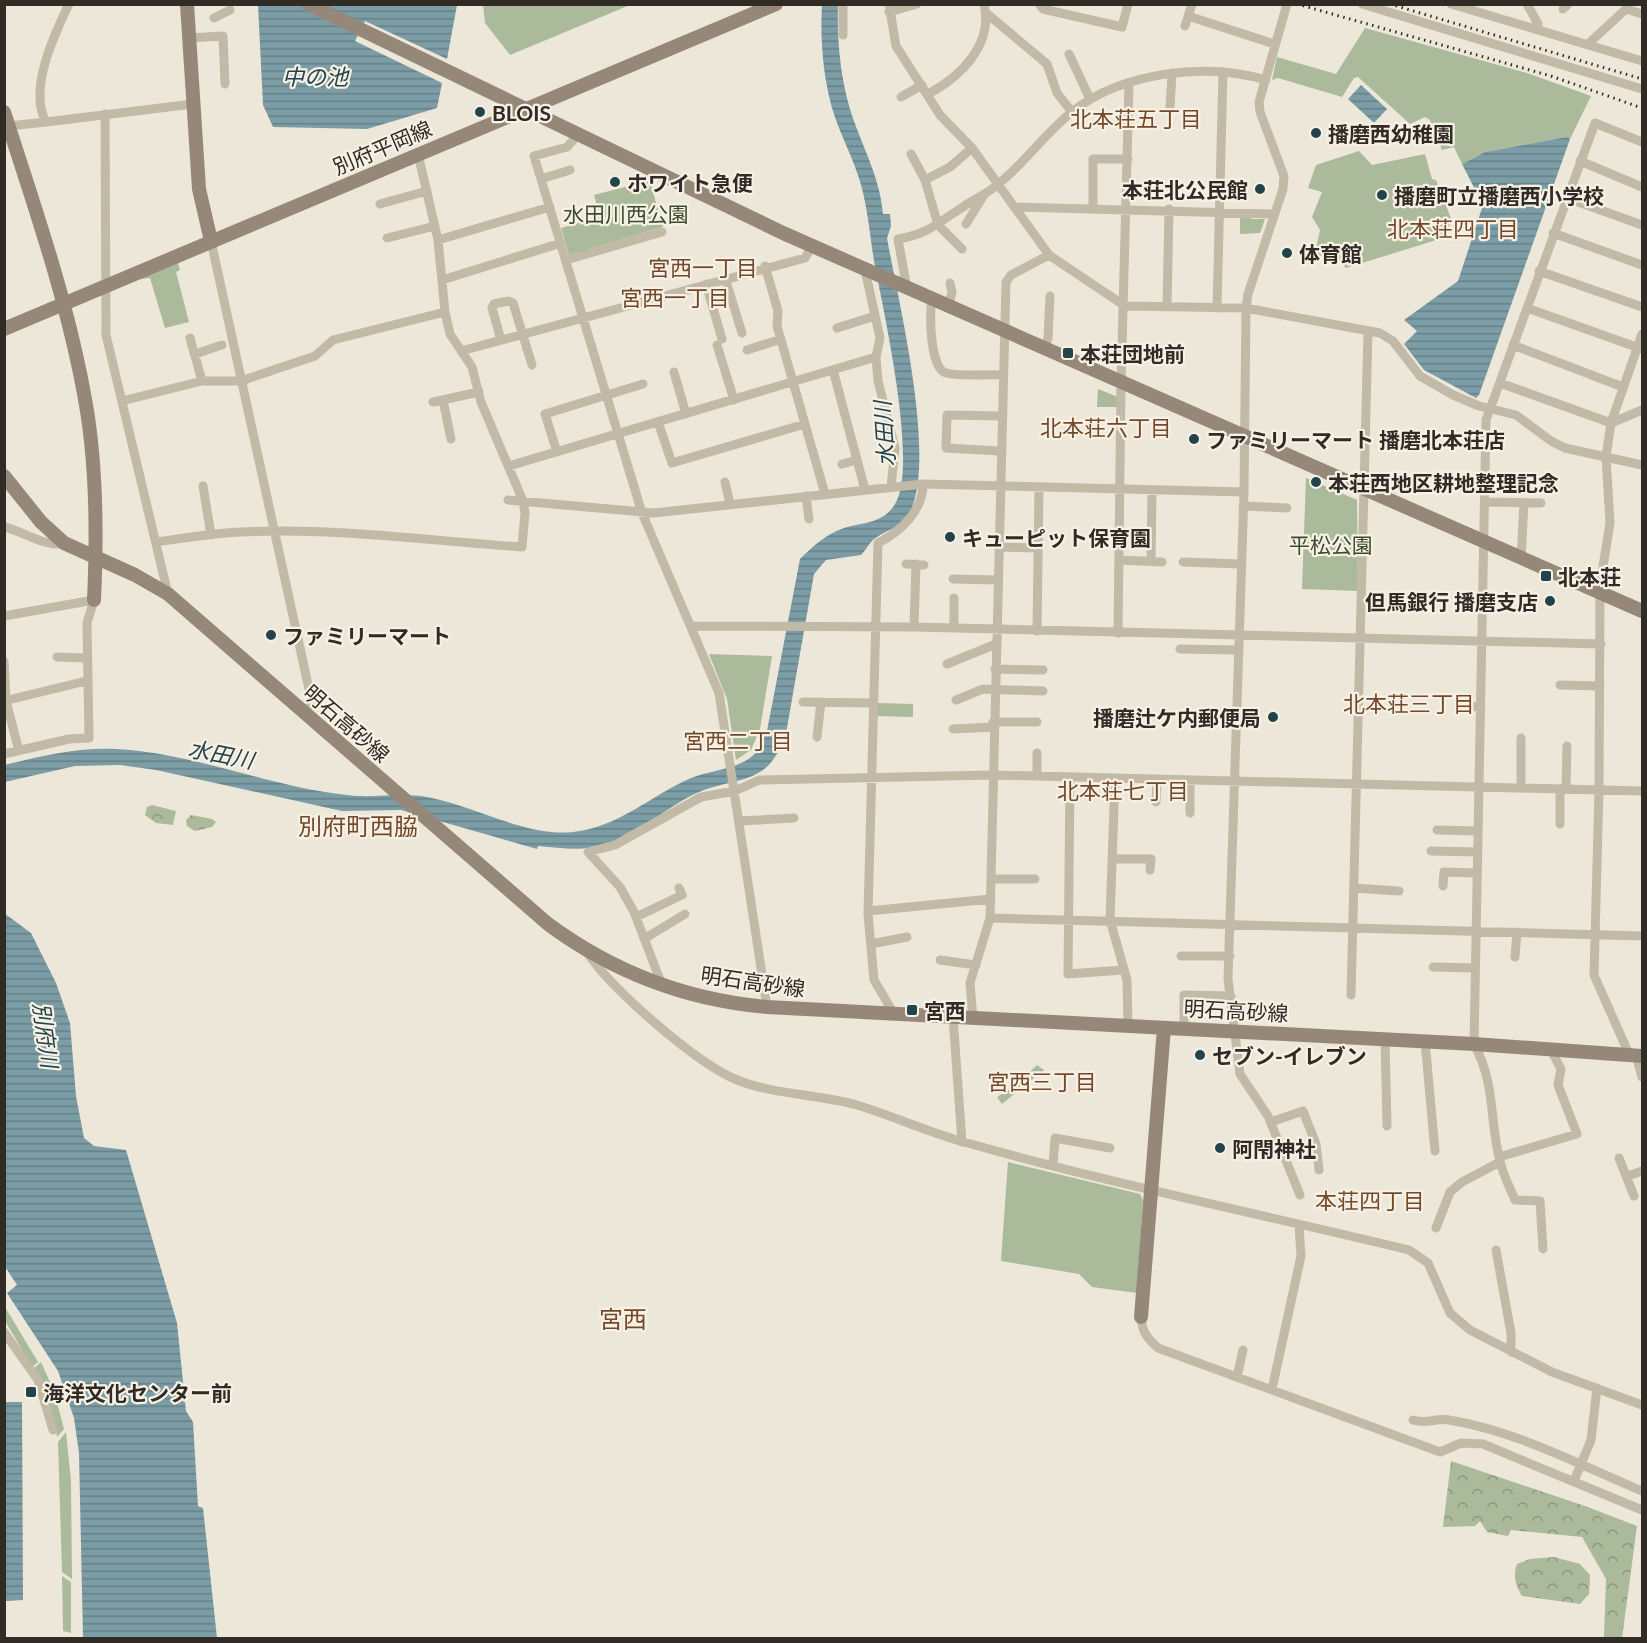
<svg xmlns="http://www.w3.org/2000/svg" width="1647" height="1643" font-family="Lato,'Noto Sans JP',sans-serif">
<defs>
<pattern id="forest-crowns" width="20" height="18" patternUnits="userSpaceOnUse" patternTransform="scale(1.5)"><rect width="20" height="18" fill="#aaba9b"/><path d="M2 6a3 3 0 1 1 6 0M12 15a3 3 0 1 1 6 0" fill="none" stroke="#8b977e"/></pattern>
<pattern id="water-rules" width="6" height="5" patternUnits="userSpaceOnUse" patternTransform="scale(1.5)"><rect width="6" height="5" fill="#7c9da6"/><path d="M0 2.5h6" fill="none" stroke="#668087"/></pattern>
</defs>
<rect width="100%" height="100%" fill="#ede7d9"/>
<path fill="#aaba9b" d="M483 5V4L630 5 510 55 485 23Z
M1365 28 1527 73 1591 96 1570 139 1567 137 1485 152 1462 164 1454 147 1442 150 1430 120 1425 117 1410 124 1358 77 1354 78 1342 97 1278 78 1272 80 1277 57 1336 74Z
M1359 151 1372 165 1425 154 1432 179 1436 180 1452 221 1443 238 1346 268 1333 252 1314 258 1320 230 1312 217 1322 192 1308 188 1316 165Z
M648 181 650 182 663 227 569 255 561 228 600 217 594 195Z
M1250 215 1251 219H1265L1260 233 1240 234V216Z
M177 260 180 270 176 272 189 322 165 328 150 278 133 280Z
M1098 389 1118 397V407H1097Z
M1306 478 1357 500 1358 591 1302 589Z
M709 654 772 656 760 729 751 750 736 760 727 699Z
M877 703 913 704V717L876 716Z
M1008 1162 1140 1194 1143 1200 1137 1293 1092 1287 1079 1274 1001 1261Z
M5 1307 38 1362 32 1367 5 1321Z
M41 1362 54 1391 64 1429 57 1437C54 1412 46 1391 33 1369Z
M66 1432 71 1481 72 1579 62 1572 58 1442Z
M62 1576 71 1582V1633L63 1631Z"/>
<path fill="url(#forest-crowns)" d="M152 805 176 811 173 825 156 823 145 815 147 807Z
M191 815 212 819 216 822 212 827 195 831 187 826 186 820Z
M1037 1065 1044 1070 1002 1104 997 1097 1014 1087Z
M1451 1461 1585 1506 1637 1526 1622 1638H1604L1606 1579 1582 1537 1511 1530 1508 1536 1487 1532 1480 1521 1475 1526 1443 1527Z
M1554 1557 1580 1564 1590 1575 1589 1594 1580 1604 1522 1596C1515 1584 1513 1576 1517 1564L1530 1559Z"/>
<path fill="url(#water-rules)" d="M258 5H457L447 59 365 21 355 41 442 83 437 108 367 129 273 127 263 105Z
M822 5H838C837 40 840 75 850 109 861 145 880 176 883 214H890L891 226 887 238C898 300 938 461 909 514 900 529 884 530 872 541 868 545 865 551 861 555L826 560 814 574 785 739C779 751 772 765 760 772 742 783 719 783 699 792 667 806 641 833 607 844 585 852 561 848 538 846L537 849 401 810 342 811 156 770 120 765 75 766 5 782 4 765C42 756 78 747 116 749 195 753 269 787 347 795 377 799 399 791 432 798 475 807 529 837 573 832 619 827 650 796 691 778 710 770 744 769 757 751 761 746 764 737 767 731L800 559C812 547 826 534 844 528 863 522 883 524 895 504 919 465 883 309 874 261 870 236 868 210 861 185 854 159 840 135 832 108 823 75 820 39 822 5Z
M1361 85 1387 109 1374 123 1348 99Z
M1567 137 1570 139 1479 395 1476 398 1424 370 1404 344 1417 331 1404 320 1458 281 1483 205 1462 164 1485 152Z
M4 913 31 933 56 983 70 1023 76 1096 84 1138 94 1146 126 1150 177 1323 186 1411 193 1422 198 1506 203 1508 217 1638H83L79 1453 74 1418 58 1371 7 1293 17 1285 4 1265Z
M5 1402H22L23 1600 5 1601Z"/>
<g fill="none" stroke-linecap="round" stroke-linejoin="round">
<path stroke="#c3b9a7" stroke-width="9" d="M69 4C54 35 28 90 46 122L193 104
M889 4 896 46 940 115 972 148 1049 255 1125 306 1246 308 1380 333 1393 341 1420 376 1453 395 1479 406 1516 415 1551 441 1565 448 1642 465
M1039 4 1043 9 1122 27 1128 4
M1287 4 1259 102 1260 112 1284 176 1283 189 1248 294 1246 308 1244 492 1228 979 1240 1074 1268 1116 1300 1195
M1362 4 1642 89
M1451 4 1642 61
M1527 4 1538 24 1537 29
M1563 9 1568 4
M889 12 917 4
M985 12 1047 64 1057 93 1072 112
M1188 16 1274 44
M214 18 230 10
M1185 26 1192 4
M843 35V4
M189 38 223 36 225 84
M1587 45 1626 9 1642 14
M1069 54 1090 99
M928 94C960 77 994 45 984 4
M901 97 922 85
M1170 108 1172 73
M105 114 106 335 168 594
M9 126 46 122
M577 136 567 147 534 156 642 513 719 693 767 1007
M911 154 925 180 938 225 962 249
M1580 161 1642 187
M541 179 570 170
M925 180 950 167 972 148
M1567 198 1642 225
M380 204 427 191
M1014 207 1274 214
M1093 208V159H1128
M966 224 984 195
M1553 233 1642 265
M387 238 435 226
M438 240 550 207
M211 241 312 703 303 712
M566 260 662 232
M765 266 778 311 777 326 825 494
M865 270 880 338 876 357 878 381 895 448 891 487
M1539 271 1642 307
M725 278 742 333
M442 280 561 243
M706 284 722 339
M907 289 898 239C929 234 937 223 963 207 974 199 987 194 997 185 1025 163 1045 133 1073 111 1123 72 1206 62 1266 80
M932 299C929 314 930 369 946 373 963 377 985 374 1003 375
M948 307 952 292 950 283
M1167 307 1169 209
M1217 308 1223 72
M1527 308 1642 349
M837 328 875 316
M190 338 202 381
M501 340 492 308 494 304 508 301 513 303 532 365
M717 345 734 400
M1513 345 1623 387
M1044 349 1048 338 1050 296
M747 350 781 339
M461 351 805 258 812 246
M195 354 222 345
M833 370 865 490
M674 372 686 414
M1500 383 1611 423 1642 410
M443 400 451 439
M122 401 202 381H241L315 356 333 340 445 312
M433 402 479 392
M658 422 672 463 805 424
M1000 451 946 448 947 415 1001 416
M557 452 545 414 643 384
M842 464 857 460
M509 466 876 357
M725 482 730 504
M203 486 211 535
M806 496 809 519
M508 500 654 513 923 484 1244 492
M1485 502 1541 503
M1243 506 1287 508
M4 527C23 531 46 548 64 543
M156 542C184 538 213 533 242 532 335 527 430 541 522 547L525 513 523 501 481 402 472 367 450 334 445 312 438 240 418 154
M998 547 1038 548
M1521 559 1524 503
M1120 560 1162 562
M1151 561 1152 491
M1183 562 1240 564
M906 564 924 565
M953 579 997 580
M954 598V628
M4 616 94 600 87 623 89 738 69 739 4 754
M691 626 914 627 1601 644
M914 627 916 564
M1037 631 1039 487
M1118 633 1121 384 1129 84
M1180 649 1238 650
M57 657 86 658
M4 661 6 701 19 751
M947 664 996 644
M995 669 1043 670
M1560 685 1600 686
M956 700 983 689 1043 691
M4 701 86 681
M803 702 873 703
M1461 706 1481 707
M993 722H1037
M953 729 993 727
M817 737 821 702
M1521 738V787
M1037 776V753
M1070 777 1068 974 1123 970
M1115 778 1110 920 1127 980 1128 1026
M1566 789 1567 746
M1156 802 1157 779
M1190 813V781
M739 821 794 818
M1560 824V789
M1437 830 1478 831
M1431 851 1477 852
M1112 859H1151L1150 870
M991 879H1035
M1443 886 1444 872 1477 873
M1354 888 1399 891
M868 911 991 899
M636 917 682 895 679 888
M990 918 1642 936
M644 939 685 914
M871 944 907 937
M587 952C611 989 696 1063 737 1080 775 1095 818 1094 857 1105 893 1116 928 1132 964 1142 1111 1184 1261 1214 1409 1250L1428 1263 1450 1313 1470 1330 1552 1372 1642 1405
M1181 956H1230
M1515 957 1517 932
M940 960 976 965
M1433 967 1475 968
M662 985 634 912 620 887 588 852 615 845 701 797 735 791 759 780 992 775 1642 791
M1351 995 1368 331
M894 1014 874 980 868 914 878 543C900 532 923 511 923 484
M953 1017 962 1142
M973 1019 970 983 990 918 1006 282 1011 275 1049 255
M1184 1029V995L1231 996
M1385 1039 1387 1126
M1425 1041 1435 1151
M1629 1054 1594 975 1599 790 1600 585 1610 523 1606 457 1611 423 1642 334
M1636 1055 1642 1077
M1271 1122 1303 1111 1316 1144 1319 1170
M1499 1157 1577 1134 1558 1085 1561 1069 1550 1048
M1619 1158 1634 1196
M1053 1166 1055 1138 1110 1148
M1628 1176 1642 1171
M1436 1228 1450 1192 1462 1182 1500 1162
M1543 1249 1540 1201 1515 1200C1510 1188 1503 1175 1500 1161 1489 1120 1496 1084 1474 1044L1486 420 1595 123 1642 142
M1496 1250 1511 1333V1352
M1141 1317C1142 1332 1147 1338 1158 1348L1440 1452 1461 1443 1483 1444 1642 1510
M4 1332 38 1380 53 1430
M1237 1377 1243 1350
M1272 1389 1301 1256 1299 1225
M1413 1420C1428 1425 1436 1417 1449 1420 1517 1431 1580 1465 1642 1491
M1574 1481 1591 1440 1597 1388"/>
<path stroke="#968879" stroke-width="14" d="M187 4 199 189 211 241
M308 4 783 233 1642 611
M4 112C35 208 69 305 86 405 97 469 97 536 94 600
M4 329 776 4
M4 476 41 522 64 543 135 575 168 594 548 924C613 972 687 1000 767 1007L1474 1044 1642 1056
M1141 1317 1164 1028"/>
<path stroke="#312b26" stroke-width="3" stroke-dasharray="1.5 4.5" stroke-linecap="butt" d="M1297 4 1551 76 1642 108
M1390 4 1642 79"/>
</g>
<g fill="#22424c" stroke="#f6f1e4" stroke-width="2">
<circle cx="480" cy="112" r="6"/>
<circle cx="1316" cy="133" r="6"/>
<circle cx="615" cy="182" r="6"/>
<circle cx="1260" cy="189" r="6"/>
<circle cx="1382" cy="195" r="6"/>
<circle cx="1287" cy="253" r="6"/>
<rect x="1062" y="347" width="12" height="12" rx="3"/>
<circle cx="1194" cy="439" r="6"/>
<circle cx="1316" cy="482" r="6"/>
<circle cx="950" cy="537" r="6"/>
<rect x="1540" y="570" width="12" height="12" rx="3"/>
<circle cx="1550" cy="601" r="6"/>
<circle cx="271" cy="635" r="6"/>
<circle cx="1273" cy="717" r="6"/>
<rect x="906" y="1004" width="12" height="12" rx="3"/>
<circle cx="1200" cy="1055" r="6"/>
<circle cx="1220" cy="1148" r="6"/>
<rect x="25" y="1386" width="12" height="12" rx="3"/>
</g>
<g text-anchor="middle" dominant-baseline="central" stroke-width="4.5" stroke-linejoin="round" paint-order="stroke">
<g font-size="21" font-weight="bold" fill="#312b26" stroke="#f6f1e4" text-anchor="start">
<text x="492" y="112">BLOIS</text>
<text x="1328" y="133">播磨西幼稚園</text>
<text x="627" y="182">ホワイト急便</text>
<text x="1248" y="189" text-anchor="end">本荘北公民館</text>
<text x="1394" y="195">播磨町立播磨西小学校</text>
<text x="1299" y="253">体育館</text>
<text x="1080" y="353">本荘団地前</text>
<text x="1206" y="439">ファミリーマート 播磨北本荘店</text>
<text x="1328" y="482">本荘西地区耕地整理記念</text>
<text x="962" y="537">キューピット保育園</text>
<text x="1558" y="576">北本荘</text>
<text x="1538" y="601" text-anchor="end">但馬銀行 播磨支店</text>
<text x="283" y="635">ファミリーマート</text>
<text x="1261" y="717" text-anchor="end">播磨辻ケ内郵便局</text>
<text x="924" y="1010">宮西</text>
<text x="1212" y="1055">セブン-イレブン</text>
<text x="1232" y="1148">阿閇神社</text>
<text x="43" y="1392">海洋文化センター前</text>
</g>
<g font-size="21" fill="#312b26" stroke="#f6f1e4">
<text transform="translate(382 147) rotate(-23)">別府平岡線</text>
<text transform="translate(347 723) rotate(41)">明石高砂線</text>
<text transform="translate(753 981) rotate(8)">明石高砂線</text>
<text transform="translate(1236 1010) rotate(3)">明石高砂線</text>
</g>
<g font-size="21" fill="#3b4b2e" stroke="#f6f1e4">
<text x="626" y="213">水田川西公園</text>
<text x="1331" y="544">平松公園</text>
</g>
<g font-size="22" font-style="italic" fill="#22424c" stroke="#f6f1e4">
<text x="315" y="76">中の池</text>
<text transform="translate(884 434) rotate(-94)">水田川</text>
<text transform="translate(221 754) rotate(11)">水田川</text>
<text transform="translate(46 1035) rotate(82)">別府川</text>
</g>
<g font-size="22" fill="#74492b" stroke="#f6f1e4">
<text x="1136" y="118">北本荘五丁目</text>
<text x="1453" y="228">北本荘四丁目</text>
<text x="703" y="267">宮西一丁目</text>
<text x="675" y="297">宮西一丁目</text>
<text x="1106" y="427">北本荘六丁目</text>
<text x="1409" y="703">北本荘三丁目</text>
<text x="738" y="740">宮西二丁目</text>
<text x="1123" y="790">北本荘七丁目</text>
<text x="1042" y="1081">宮西三丁目</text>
<text x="1370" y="1200">本荘四丁目</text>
</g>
<g font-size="24" fill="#74492b" stroke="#f6f1e4">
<text x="358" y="825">別府町西脇</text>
<text x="623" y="1318">宮西</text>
</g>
</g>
<rect width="1647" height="1643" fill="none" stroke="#312b26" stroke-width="12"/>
</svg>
